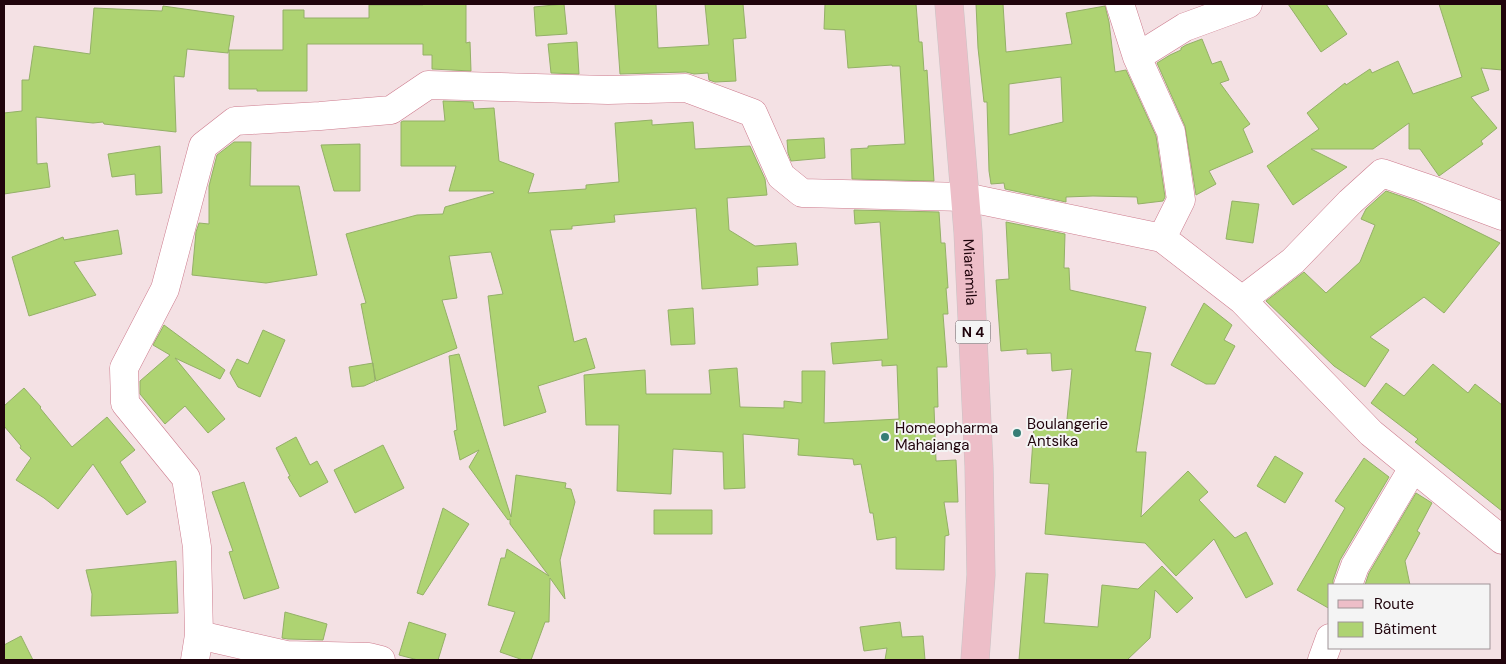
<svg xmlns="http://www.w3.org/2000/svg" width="1506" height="664" font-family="'DM Sans',sans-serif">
<rect width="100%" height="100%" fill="#f4e1e4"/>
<path fill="#aed372" stroke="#94b067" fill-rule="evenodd" d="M423 4H466V43L470 42 471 71 432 69V55H423V44H307V91H257V89H229V50H283V10H304V18H369V5H423Z
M564 4 567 34 536 36 534 7Z
M615 4H656L658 48 709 45 705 4H743L746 38 733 39 736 81 715 82 709 80 708 73 694 74 686 72 620 74Z
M825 4H916L919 42H922L924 71 927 70 934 181 852 179 851 149 868 148V146L905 144 900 66H892V65L848 68 845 30 824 29Z
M976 4H1003L1006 52 1072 44 1066 13 1105 6 1109 22 1115 72 1126 70 1156 136 1165 197 1163 201 1138 204 1137 197 1093 196 1066 197V202L1005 189 1004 183 991 184 989 171 987 102H984L978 48ZM1061 77 1063 122 1009 135V84Z
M1288 4H1326L1347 34 1321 52Z
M1439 4H1502V70L1481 68 1489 90 1471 97 1497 128 1481 141 1483 144 1439 176 1420 149H1409V123L1373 149H1311L1347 167 1293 205 1267 166 1319 129 1307 113 1345 83 1346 85 1370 69 1372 73 1398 61 1413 94 1462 77Z
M163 6 234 16 228 53 187 49 184 77 174 76 176 132 104 124 103 122 93 123 36 117 37 164 47 163 50 187 4 194V113L22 111V80H29L34 46 90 54 94 8 162 11Z
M1202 39 1212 64 1221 61 1229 80 1220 83 1250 124 1243 129 1253 152 1209 171 1216 184 1196 195 1185 126 1157 63 1170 55 1181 50V48L1186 45Z
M577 42 579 74 551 73 548 44Z
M443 101 473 102 474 109 494 108 499 161 534 174 528 193 586 189V185L619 182 615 123 652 120V125L693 122 695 149 750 146 765 179 767 195 727 198 729 230 755 246 796 243 798 265 757 267 758 285 702 289 696 208 614 215 615 222 572 226V229L550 230 574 342 586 338 595 368 538 386 546 412 504 426 488 296 503 294 491 252 449 256 457 298 442 300 457 348 376 381 361 304 366 303 346 234 417 215 443 214 445 207 494 193 493 191H449L456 166H401V122L403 121H445Z
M824 138 825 158 791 161 788 153 787 140Z
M234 142H251L250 186H299L317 275 266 283 192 275 196 232 199 223 209 224V186L217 155Z
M360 144V191H334L321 145Z
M160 146 162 193 136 195 135 174 112 177 108 154Z
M1386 191 1415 201 1500 243 1444 313 1424 297 1370 337 1389 350 1365 387 1334 366 1266 301 1304 272 1326 293 1360 262 1375 225 1361 219 1366 209Z
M1232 201 1259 204 1253 243 1226 239Z
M854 210 939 212 941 243H945L948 288H946L948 314H943L947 367H937L938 407H934L936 461 956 460 958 502H944L949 535 945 536 944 570 896 569V537L877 540 873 513H870L861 464 854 465 853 459 798 455 799 439 743 434 745 488 724 489 723 452 673 449 671 494 617 491 619 425H586L584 375 645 370 646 394H711L709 370 737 368 740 407 784 408V401L802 403V371H825L824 423 899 419 897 365 882 366V360L833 364 831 343 888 339 880 222 855 224Z
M1006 222 1065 234 1064 268H1069L1070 290 1146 307 1135 351 1151 353 1136 452H1146L1141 517 1188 471 1208 492 1199 500 1235 538 1246 532 1273 584 1246 598 1214 539 1176 576 1145 543 1045 534 1049 484 1030 483 1034 425 1066 429 1072 369 1052 371 1051 353 1027 354V349L1001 351 996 280 1009 279Z
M118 230 122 254 74 262 96 295 29 316 12 257 63 237 64 240Z
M1204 303 1232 325 1224 340 1235 346 1215 384H1206L1171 365Z
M693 308 695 344 671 345 668 310Z
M164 325 225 370 220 379 175 358 225 419 208 433 185 406 165 424 140 394V381L170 355 153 345Z
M263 330 285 340 260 397 238 387 230 373 237 359 248 364Z
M459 354 511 517 516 475 566 483 565 488 571 489 575 502 560 560 565 599 550 578 549 622H545L531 660H523L500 652 515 612 488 605 501 558H505L507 549 549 576 510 524V519L508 520 469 467 479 450 460 460 454 431 457 430 449 356Z
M373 363 375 381 364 386 352 387 349 367Z
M1433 364 1468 393 1475 384 1502 405V511L1415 442 1418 439 1371 403 1386 383 1404 396Z
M24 388 41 407 40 408 72 447 107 417 135 450 120 462 146 502 127 515 93 464 58 509 44 498 16 480 31 458 20 448 21 446 4 426V406Z
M296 437 310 465 317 461 328 482 300 497 288 477 290 476 276 448Z
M383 445 404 488 355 513 334 470Z
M1275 456 1303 473 1285 503 1257 486Z
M1364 458 1389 477 1340 560 1333 580V585H1330V609L1297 590 1345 508 1335 501Z
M244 482 279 588 244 599 229 552 233 551 212 492Z
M1416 493 1432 503 1417 531 1420 533 1405 561 1410 585H1365L1369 573Z
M443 508 469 524 423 595 417 593Z
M654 510H712V534H654Z
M176 561 178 613 91 616 92 594 86 570Z
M1162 566 1193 598 1177 613 1155 590 1150 638 1127 660H1019L1026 573 1048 574 1044 623 1098 627 1102 585 1138 589Z
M285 612 327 624 323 640 288 639 282 638Z
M409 622 446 634 438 660H418L399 655Z
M900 622 902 637 923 636 925 660H885L887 648 864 651 860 627Z
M21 636 33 660H4V645Z"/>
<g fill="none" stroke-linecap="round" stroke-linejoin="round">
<defs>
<path id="minor" d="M1120 4 1137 57 1171 132 1181 200 1162 238
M1137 57 1185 27 1248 4
M1242 300 1293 261 1350 202 1382 173 1435 191 1502 216
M1348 585 1355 566 1413 468
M199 635 286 655 369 657 381 660
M195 660 199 635 197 547 186 478 125 403 124 368 165 289 203 146 235 121 320 116 391 110 428 85 608 90 686 88 753 113 781 176 802 193 965 197 1162 238 1242 300 1371 433 1502 540
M1322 660 1330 638"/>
<g id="major">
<path id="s1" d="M949 4 968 232 979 466 981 575 975 660"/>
</g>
</defs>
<use href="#minor" stroke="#cd7b8d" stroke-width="29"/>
<use href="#major" stroke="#c9c3c5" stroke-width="29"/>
<use href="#minor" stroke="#fff" stroke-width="28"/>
<use href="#major" stroke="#edbec8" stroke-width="28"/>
</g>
<g fill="#367d75" stroke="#f4f4f4" stroke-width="2">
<circle cx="1017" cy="433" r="5"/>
<circle cx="885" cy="437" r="5"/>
</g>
<g text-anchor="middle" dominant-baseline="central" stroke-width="4" stroke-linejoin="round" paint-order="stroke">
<rect fill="#f4f4f4" stroke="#604c52" stroke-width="1" x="955.5" y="320.5" width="35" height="23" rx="4"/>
<g font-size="14" font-weight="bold" fill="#20040c">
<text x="973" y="332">N 4</text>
</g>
<g font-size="15" fill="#20040c" stroke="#f4f4f4">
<text stroke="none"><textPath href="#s1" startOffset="269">Miaramila</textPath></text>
</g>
<g font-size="15" fill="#20040c" stroke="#f4f4f4" text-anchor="start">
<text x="1027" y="424">Boulangerie<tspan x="1027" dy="17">Antsika</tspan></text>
<text x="895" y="428">Homeopharma<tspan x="895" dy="17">Mahajanga</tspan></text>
</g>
</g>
<rect width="1506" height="664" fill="none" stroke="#20040c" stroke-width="10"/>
<rect x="1328" y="584" width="162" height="65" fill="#f4f4f4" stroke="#9f9497"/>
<rect x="1338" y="600" width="25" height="8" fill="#edbec8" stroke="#9f9497"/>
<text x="1374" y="609" font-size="15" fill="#20040c">Route</text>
<rect x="1338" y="622" width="25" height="15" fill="#aed372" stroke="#9f9497"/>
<text x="1374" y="634" font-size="15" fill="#20040c">Bâtiment</text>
</svg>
